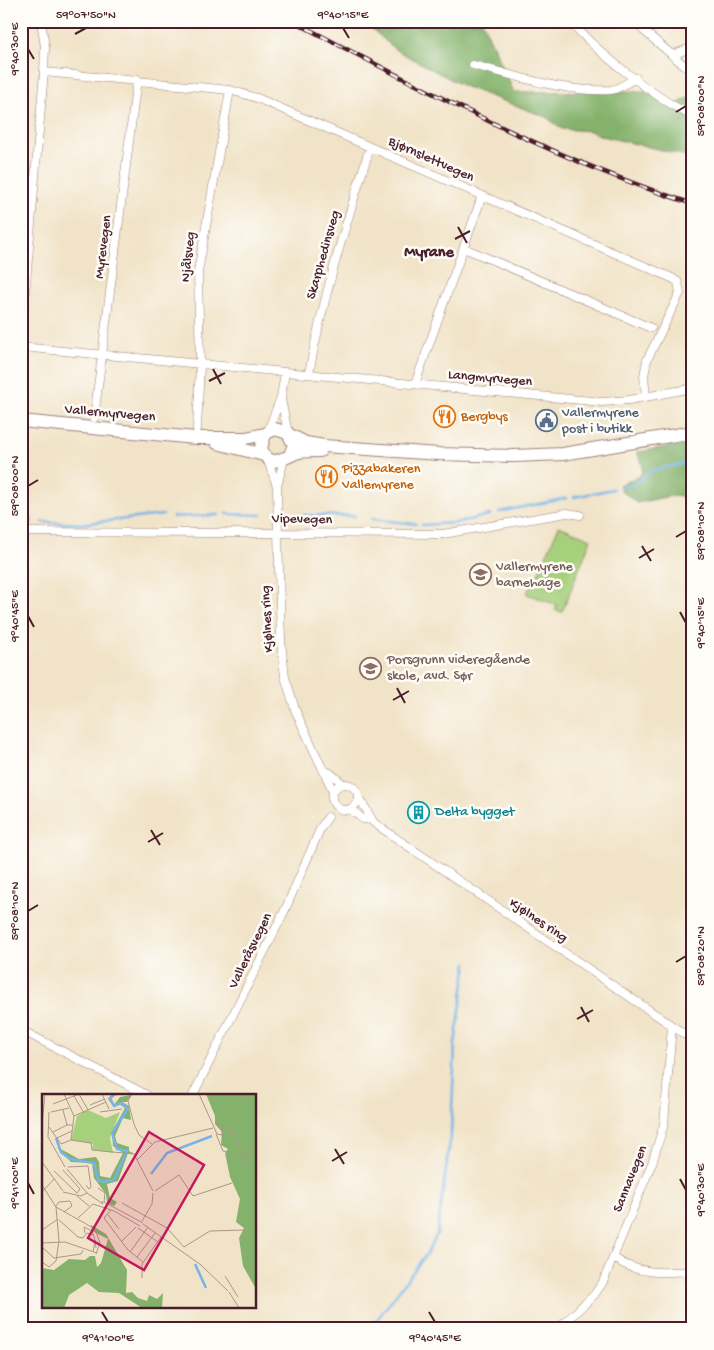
<svg xmlns="http://www.w3.org/2000/svg" width="714" height="1350" font-family="'Gochi Hand',sans-serif">
<rect width="100%" height="100%" fill="#fdfcf7"/>
<filter id="ink" filterUnits="userSpaceOnUse"><feTurbulence type="fractalNoise" baseFrequency=".02" numOctaves="2"/><feDisplacementMap in="SourceGraphic" scale="10" xChannelSelector="R" yChannelSelector="G"/><feConvolveMatrix kernelMatrix="1 2 1 2 8 2 1 2 1" color-interpolation-filters="sRGB"/></filter>
<filter id="wash" filterUnits="userSpaceOnUse"><feTurbulence type="fractalNoise" baseFrequency=".0096" numOctaves="4" result="noise"/><feDisplacementMap in="SourceGraphic" scale="20" xChannelSelector="R" yChannelSelector="G"/><feGaussianBlur stdDeviation="1.12" result="paint"/><feColorMatrix in="noise" values="0 0 0 0 0 0 0 0 0 0 0 0 0 0 0 0 0 1.4 0 .05"/><feComposite in="paint" operator="in"/></filter>
<g filter="url(#wash)">
<rect width="100%" height="100%" fill="#f1e3c7"/>
<path fill="#a6d07c" stroke="#787854" d="M559 526 591 539 562 612 555 610 557 605 527 594 533 578 536 579Z"/>
<path fill="#84b26c" stroke="#67684c" d="M363 21H482L514 92 647 91 670 108 693 95V147L687 148V156L602 136 590 131 562 129 546 117 463 86 396 50Z
M693 443V498L675 495 637 503 622 491 619 485 641 475 643 466 637 452Z"/>
<g fill="none" stroke-linecap="round" stroke-linejoin="round">
<path stroke="#76b3e8" stroke-width="2.5" d="M620 487 633 485 652 470 693 462
M574 497 613 489
M499 512 567 498
M227 514 262 515
M289 515 355 516
M173 517 219 515
M372 519 416 524
M21 522 32 521
M42 522 80 524 163 515
M422 525 454 523 490 515
M370 1329 427 1253 437 1234 451 1133 455 1044 467 963"/>
</g>
</g>
<g filter="url(#ink)">
<g fill="none" stroke-linecap="round" stroke-linejoin="round">
<defs>
<path id="street" d="M571 21C593 50 660 101 693 116
M637 21 643 30 693 73
M672 55 693 47
M473 65C517 76 565 93 611 90 619 89 628 82 636 78
M44 72 230 90 257 98 672 278 678 282 680 293 647 360 644 376 646 397
M464 248 651 328
M21 341 44 72 45 47 41 21
M21 347 285 372
M309 373C324 293 346 224 370 147
M415 384 482 196
M281 399 288 433
M94 418 137 79
M197 429 200 364 198 272 230 90
M268 431 281 397 285 372 602 402 629 400 693 388
M267 458 277 486
M284 460 277 486 278 532 281 642 285 677 296 712 333 791
M21 532 443 534 567 513 580 515
M326 771 330 773 343 784
M332 797a13 13 0 1 1 26 0a13 13 0 1 1-26 0Z
M359 797 374 823 693 1040
M350 809 363 819 371 820
M21 1030 147 1095
M193 1095 285 910 321 827 328 817
M614 1258C638 1275 664 1273 693 1271
M558 1329 594 1295 603 1282 652 1163 664 1124 672 1026"/>
<path id="primary" d="M21 421 195 438H246L265 434
M290 435 306 443 324 446 439 454 514 456 563 454 693 432
M217 443 264 455
M290 455 294 445 288 433 275 429 265 434 261 448C270 472 285 456 299 452 306 451 313 451 320 451"/>
</defs>
<use href="#street" stroke="#9e8179" stroke-width="9"/>
<use href="#primary" stroke="#9e8179" stroke-width="14"/>
<use href="#street" stroke="#fff" stroke-width="8"/>
<use href="#primary" stroke="#fff" stroke-width="12"/>
<defs>
<path id="rail" d="M293 21C423 89 552 159 693 204"/>
</defs>
<use href="#rail" stroke="#4a1f2b" stroke-width="4.5"/>
<use href="#rail" stroke="#fdfcf7" stroke-width="2.5" stroke-dasharray="8" stroke-linecap="butt"/>
</g>
</g>
<path fill="none" stroke="#4a1f2b" stroke-width="2" d="M343 28 349 38M75 34 86 28M28 49 34 59M676 112 686 106M458 227 467 243M455 239 470 231M213 369 221 384M209 381 225 373M28 486 38 480M676 537 686 531M642 546 651 561M639 558 654 549M680 612 686 623M28 616 34 627M397 688 405 703M393 700 409 691M151 830 160 845M148 842 163 833M28 911 38 905M676 962 686 956M581 1007 589 1022M577 1019 593 1010M335 1149 344 1164M332 1161 347 1152M680 1179 686 1190M28 1183 34 1194M102 1312 108 1322M429 1312 435 1322"/>
<defs>
<symbol id="restaurant-ring" viewBox="-11 -11 22 22"><circle r="9.5" fill="#fdfcf7" stroke="#e8710a" stroke-width="1.5"/><path d="M-5-6h1v4h1v-4h1v4h1v-4h1v5L-1.5 .5V6h-2V.5L-5-1ZM5-6V6H3V1.5H1.5Q1.5-4 5-6Z" fill="#e8710a"/></symbol>
<symbol id="civic-ring" viewBox="-11 -11 22 22"><circle r="9.5" fill="#fdfcf7" stroke="#5c6f8a" stroke-width="1.5"/><path d="M-.6-6.5H3V-4.5H.6V-3L4-1V1h2V6H-6V1h2V-1L-.6-3ZM-1.2 2.5V6h2.4V2.5Z" fill="#5c6f8a"/></symbol>
<symbol id="school-ring" viewBox="-11 -11 22 22"><circle r="9.5" fill="#fdfcf7" stroke="#8d6e63" stroke-width="1.5"/><path d="M0-5L7-2L0 1L-7-2ZM-4 1L0 2.5L4 1V4Q0 6-4 4Z" fill="#8d6e63"/></symbol>
<symbol id="building-ring" viewBox="-11 -11 22 22"><circle r="9.5" fill="#fdfcf7" stroke="#0f9aa8" stroke-width="1.5"/><path d="M-4-6H4V6H1V3H-1V6H-4ZM-2.5-4.3h1.7v1.8h-1.7ZM.8-4.3h1.7v1.8H.8ZM-2.5-1h1.7V.8h-1.7ZM.8-1h1.7V.8H.8Z" fill="#0f9aa8"/></symbol>
</defs>
<g fill-rule="evenodd">
<use href="#restaurant-ring" x="432" y="404" width="25" height="25"/>
<use href="#civic-ring" x="534" y="408" width="25" height="25"/>
<use href="#restaurant-ring" x="314" y="464" width="25" height="25"/>
<use href="#school-ring" x="468" y="562" width="25" height="25"/>
<use href="#school-ring" x="358" y="656" width="25" height="25"/>
<use href="#building-ring" x="406" y="800" width="25" height="25"/>
</g>
<g text-anchor="middle" dominant-baseline="central" stroke-width="5" stroke-linejoin="round" paint-order="stroke">
<g font-size="14" fill="#4a1f2b" stroke="#fdfcf7">
<text transform="translate(431 160) rotate(24)">Bjørnslettvegen</text>
<text transform="translate(104 247) rotate(-83)">Myrevegen</text>
<text transform="translate(324 255) rotate(-74)">Skarphedinsveg</text>
<text transform="translate(189 257) rotate(-84)">Njålsveg</text>
<text transform="translate(490 379) rotate(5)">Langmyrvegen</text>
<text transform="translate(110 414) rotate(5)">Vallermyrvegen</text>
<text transform="translate(302 520) rotate(1)">Vipevegen</text>
<text transform="translate(268 619) rotate(-93)">Kjølnes ring</text>
<text transform="translate(538 921) rotate(34)">Kjølnes ring</text>
<text transform="translate(251 951) rotate(-64)">Valleråsvegen</text>
<text transform="translate(631 1179) rotate(-68)">Sannavegen</text>
</g>
<g font-size="14" fill="#4e5e75" stroke="#fdfcf7" text-anchor="start">
<text x="562" y="413">Vallermyrene<tspan x="562" dy="16">post i butikk</tspan></text>
</g>
<g font-size="14" fill="#c56008" stroke="#fdfcf7" text-anchor="start">
<text x="461" y="417">Bergbys</text>
<text x="342" y="469">Pizzabakeren<tspan x="342" dy="16">Vallemyrene</tspan></text>
</g>
<g font-size="14" fill="#785e54" stroke="#fdfcf7" text-anchor="start">
<text x="496" y="567">Vallermyrene<tspan x="496" dy="16">barnehage</tspan></text>
<text x="387" y="660">Porsgrunn videregående<tspan x="387" dy="16">skole, avd. Sør</tspan></text>
</g>
<g font-size="14" fill="#0d838f" stroke="#fdfcf7" text-anchor="start">
<text x="435" y="812">Delta bygget</text>
</g>
<g font-size="16" font-weight="bold" fill="#4a1f2b" stroke="#fdfcf7">
<text x="429" y="253">Myrane</text>
</g>
</g>
<g transform="translate(42 1094)">
<rect width="214" height="214" fill="#f1e3c7"/>
<path d="M46 16 64 24 78 18 68 44 71 59 50 56 51 50 29 46 35 22Z" fill="#a6d07c"/>
<path d="M70 0H75L69 5 72 11 78 3 89 1 85 8H80L87 12 89 26 81 24 73 42 75 49 87 53V57L93 60 86 59 76 87 65 90 68 104 75 108 72 112 65 109 64 100 52 84 50 69 29 68 15 53 37 65 54 63 57 68 58 82 68 84 81 59 71 52 70 38 83 14 77 10 71 12 66 5ZM164 0H214V195L201 172 197 144 202 134 194 128 198 105 188 83 183 59 186 55 179 51 180 38 173 30V22ZM49 131 64 140 85 176 84 199 90 198 96 204 105 207 107 201 115 205 121 199 120 213 100 214 77 199 57 198 45 189 27 201 22 214H0V174L12 176 27 165 43 166 48 162H53L55 173 59 169 66 145 50 137Z" fill="#84b26c"/>
<path fill="none" stroke="#76b3e8" stroke-width="2.5" d="M14 44 19 58 28 65 52 69 56 86 61 88 72 86 85 57 75 55 70 39 86 14 79 9 72 12 68 4 73 0M109 80 125 59 170 42M153 170 164 194"/>
<path fill="none" stroke="#ae9589" stroke-width="1" d="M22 0 32 22 29 46M37 0 46 16M60 0 67 15M90 0 86 7 92 30 97 41 110 50M157 0 175 40 180 41V33H185L193 41 202 67 210 54 207 45M32 2 42 19M11 10 37 0M48 11 63 5M21 16 25 31M7 18 6 43 23 73M9 18 27 14M58 18 80 15M32 22 64 8M0 30 3 0M7 33 19 50 29 46 49 49 50 56 92 60 111 97M11 38 25 31H31M174 40 181 57 187 58 188 67M15 44 30 37M95 66 113 48 171 34M0 68 21 97M26 73 46 72 49 93 47 95 44 91M25 75 45 99 61 110 60 107M12 77 35 99 38 95 21 76M0 91 14 113 53 135 58 149 54 160M56 94 63 99 62 108M113 97 137 81 151 102 190 89M0 98 12 85M21 98 39 102 45 99M35 102 47 112M62 108 101 129M80 109 125 134 142 153 168 137 202 136M13 113 17 108 28 107 30 112 22 118M69 116 62 124 86 156 101 168M66 121 77 135M36 124 51 110 72 117 98 132M17 126 36 143 41 144 45 139 52 141M100 127 110 110 111 99M101 130 159 171 186 197M96 134 116 148M0 136 16 125M43 139 42 133 50 137 53 146M79 148 94 133M0 149 23 148 55 159M0 153 12 164 39 160 41 156M51 158 53 146 54 154M88 158 106 133M95 163 113 139M0 168 7 173 14 167 17 147 14 113M183 182 196 203M100 184V170L119 143M187 198 197 214"/>
<path fill="#c2185b" fill-opacity="0.15" stroke="#c2185b" stroke-width="2.5" d="M107 38 162 71 102 176 46 144Z"/>
<rect width="214" height="214" fill="none" stroke="#4a1f2b" stroke-width="2.5"/>
</g>
<rect width="714" height="1350" fill="none" stroke="#fdfcf7" stroke-width="55"/>
<rect x="28" y="28" width="658" height="1294" fill="none" stroke="#4a1f2b" stroke-width="2"/>
<g font-size="12" text-anchor="middle" fill="#4a1f2b">
<text x="86" y="18">59°07'50"N</text>
<text x="343" y="18">9°40'15"E</text>
<text transform="translate(14 49) rotate(-90)" y="4">9°40'30"E</text>
<text transform="translate(700 106) rotate(-90)" y="4">59°08'00"N</text>
<text transform="translate(14 486) rotate(-90)" y="4">59°08'00"N</text>
<text transform="translate(700 531) rotate(-90)" y="4">59°08'10"N</text>
<text transform="translate(14 616) rotate(-90)" y="4">9°40'45"E</text>
<text transform="translate(700 623) rotate(-90)" y="4">9°40'15"E</text>
<text transform="translate(14 911) rotate(-90)" y="4">59°08'10"N</text>
<text transform="translate(700 956) rotate(-90)" y="4">59°08'20"N</text>
<text transform="translate(14 1183) rotate(-90)" y="4">9°41'00"E</text>
<text transform="translate(700 1190) rotate(-90)" y="4">9°40'30"E</text>
<text x="108" y="1341">9°41'00"E</text>
<text x="435" y="1341">9°40'45"E</text>
</g>
</svg>
